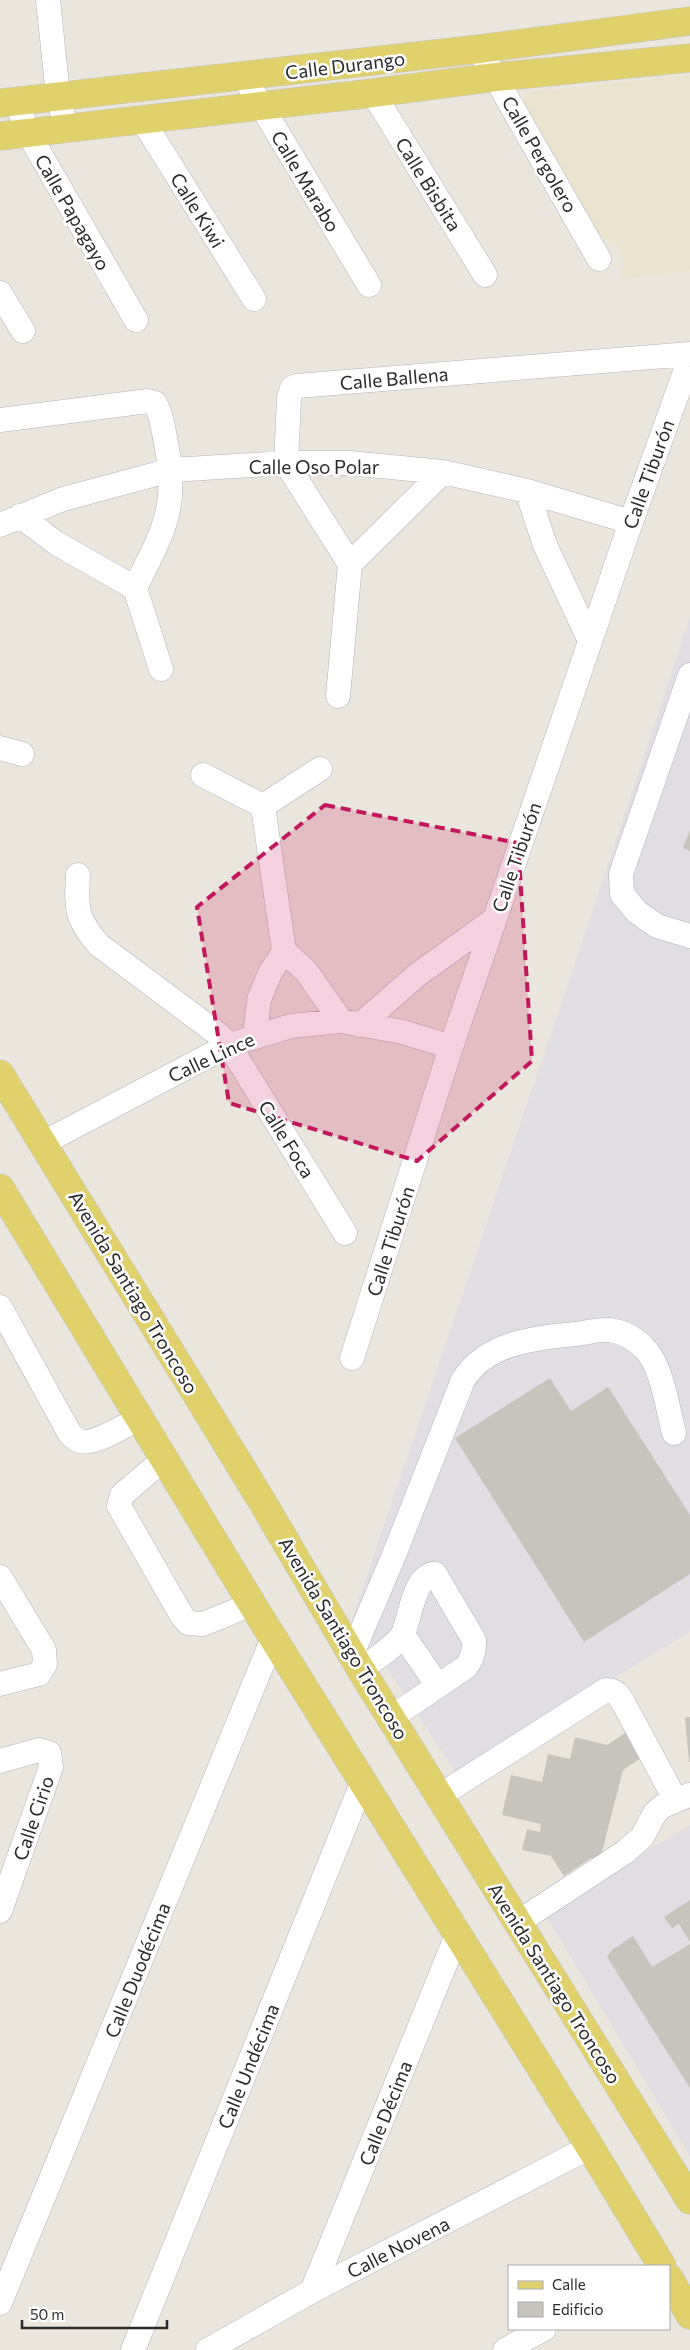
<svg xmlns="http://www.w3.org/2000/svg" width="690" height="2350" font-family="Commissioner,sans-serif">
<rect width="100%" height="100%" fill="#eae6dd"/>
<path fill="#e0dde3" d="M690 617V1631L458 1776 353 1617 589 922Z
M690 1826V2156L542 1909Z"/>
<path fill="#eae4cf" d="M690 75V271L620 279 624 262 618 246 600 236 520 104 529 92Z"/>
<path fill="#c6c4bc" d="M690 830V851L683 848Z
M550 1378 571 1411 608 1387 690 1515V1574L584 1642 455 1438Z
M690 1717V1762H689L685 1718Z
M628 1731 644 1756 623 1770 600 1860 591 1858 564 1876 551 1856 522 1850 527 1829 540 1832 541 1824 502 1815 511 1775 542 1782 548 1754 570 1759 575 1737 607 1745Z
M690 1900V1942L679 1924 672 1928 664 1917Z
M633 1936 652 1967 690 1944V2088L607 1957 612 1950Z"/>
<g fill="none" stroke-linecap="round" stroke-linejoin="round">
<defs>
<path id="minor" d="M48 0 58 95 66 128
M479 49 599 259
M244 77 369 285
M373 93 485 275
M16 101 28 133 136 320
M143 121 254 299
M0 293 23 331
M0 420 148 401 155 403C162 415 163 429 166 443 179 509 163 531 135 588L161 669
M527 491 545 545 590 641
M20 516 56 543 135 588
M0 525 63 499 171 470 286 463H349L443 472 527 491 631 522
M350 564 443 472
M690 675 621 874 622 894 637 912 657 926 690 936
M338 696 350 564 286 463 289 398 292 388 297 386 690 354
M0 748 22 754
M203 775 263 806 284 951 269 975 259 1000 255 1035
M263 806 320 769
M78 875C76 909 76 919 99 945L218 1034 229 1045 345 1233
M284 951 306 971 341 1021
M360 1025 417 975 495 919
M43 1143 229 1045 291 1026 341 1021 403 1032 451 1047
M0 1307 70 1434C73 1437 77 1440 80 1441 94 1446 127 1424 140 1418
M352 1358 451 1047 631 522 690 358
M164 1459 122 1495 119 1506 182 1616 188 1623 203 1624 252 1604
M0 1577 44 1650 45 1664 39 1674 0 1684
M403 1635 438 1686
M352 1654 394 1555 463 1380C487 1342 534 1338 575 1334 586 1333 599 1329 610 1330 624 1332 636 1339 646 1350 662 1367 668 1410 674 1433
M361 1670C372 1661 397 1645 403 1634 410 1619 414 1574 435 1574L474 1640C474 1651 473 1658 466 1667L392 1717
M0 1761 39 1750 49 1753 51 1767 0 1911
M439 1796 606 1690C617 1690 620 1697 625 1706L675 1799
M517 1923 625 1852 642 1837 655 1813 663 1806 689 1795
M312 2291 457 1935
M0 2303 273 1638
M133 2350 363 1781
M208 2350 312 2291 590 2147
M505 2350 544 2329"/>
<path id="major" d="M0 103 479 49 690 21
M0 136 373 93 496 77 690 58
M0 1074 260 1498 361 1670 690 2200
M0 1188 252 1604 590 2147 662 2266
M669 2278 690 2315"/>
</defs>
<use href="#minor" stroke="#b1b2bc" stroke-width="25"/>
<use href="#major" stroke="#c3c3c3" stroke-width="29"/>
<use href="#minor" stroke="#fff" stroke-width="24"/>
<use href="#major" stroke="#e1d16c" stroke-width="28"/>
</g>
<path fill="#c2185b" fill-opacity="0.2" stroke="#c2185b" stroke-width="4" stroke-dasharray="10 6" stroke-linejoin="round" d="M325 805 518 843 532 1061 417 1161 229 1103 197 907Z"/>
<g text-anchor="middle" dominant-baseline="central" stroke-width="5" stroke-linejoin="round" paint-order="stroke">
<g font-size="19" fill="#2a2a2a" stroke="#fff">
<text transform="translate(345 65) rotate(-7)">Calle Durango</text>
<text transform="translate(540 154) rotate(60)">Calle Pergolero</text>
<text transform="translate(306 181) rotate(59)">Calle Marabo</text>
<text transform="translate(429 184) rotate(58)">Calle Bisbita</text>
<text transform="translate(198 210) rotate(58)">Calle Kiwi</text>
<text transform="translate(73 212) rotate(60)">Calle Papagayo</text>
<text transform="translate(394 378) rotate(-5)">Calle Ballena</text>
<text x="314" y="466">Calle Oso Polar</text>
<text transform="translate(648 474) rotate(-70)">Calle Tiburón</text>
<text transform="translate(516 857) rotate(-71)">Calle Tiburón</text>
<text transform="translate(211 1057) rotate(-25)">Calle Lince</text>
<text transform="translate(287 1139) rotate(58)">Calle Foca</text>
<text transform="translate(390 1241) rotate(-72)">Calle Tiburón</text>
<text transform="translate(134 1292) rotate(59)">Avenida Santiago Troncoso</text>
<text transform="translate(344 1638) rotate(59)">Avenida Santiago Troncoso</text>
<text transform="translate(33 1818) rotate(-71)">Calle Cirio</text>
<text transform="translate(137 1970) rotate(-68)">Calle Duodécima</text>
<text transform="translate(555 1983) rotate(58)">Avenida Santiago Troncoso</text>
<text transform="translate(248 2066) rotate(-68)">Calle Undécima</text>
<text transform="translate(385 2113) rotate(-68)">Calle Décima</text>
<text transform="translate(398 2247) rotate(-27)">Calle Novena</text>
</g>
</g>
<rect x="508" y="2265" width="162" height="65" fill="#ffffff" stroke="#aaaaaa"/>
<rect x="518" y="2281" width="25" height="8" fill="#e1d16c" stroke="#aaaaaa"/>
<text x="552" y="2290" font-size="15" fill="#2a2a2a">Calle</text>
<rect x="518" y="2302" width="25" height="15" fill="#c6c4bc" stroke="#aaaaaa"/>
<text x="552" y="2315" font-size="15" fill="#2a2a2a">Edificio</text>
<path d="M22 2320v8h145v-8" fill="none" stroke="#2a2a2a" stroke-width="2.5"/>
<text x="30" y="2320" font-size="15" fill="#2a2a2a" stroke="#ffffff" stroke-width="4" paint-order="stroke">50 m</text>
</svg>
